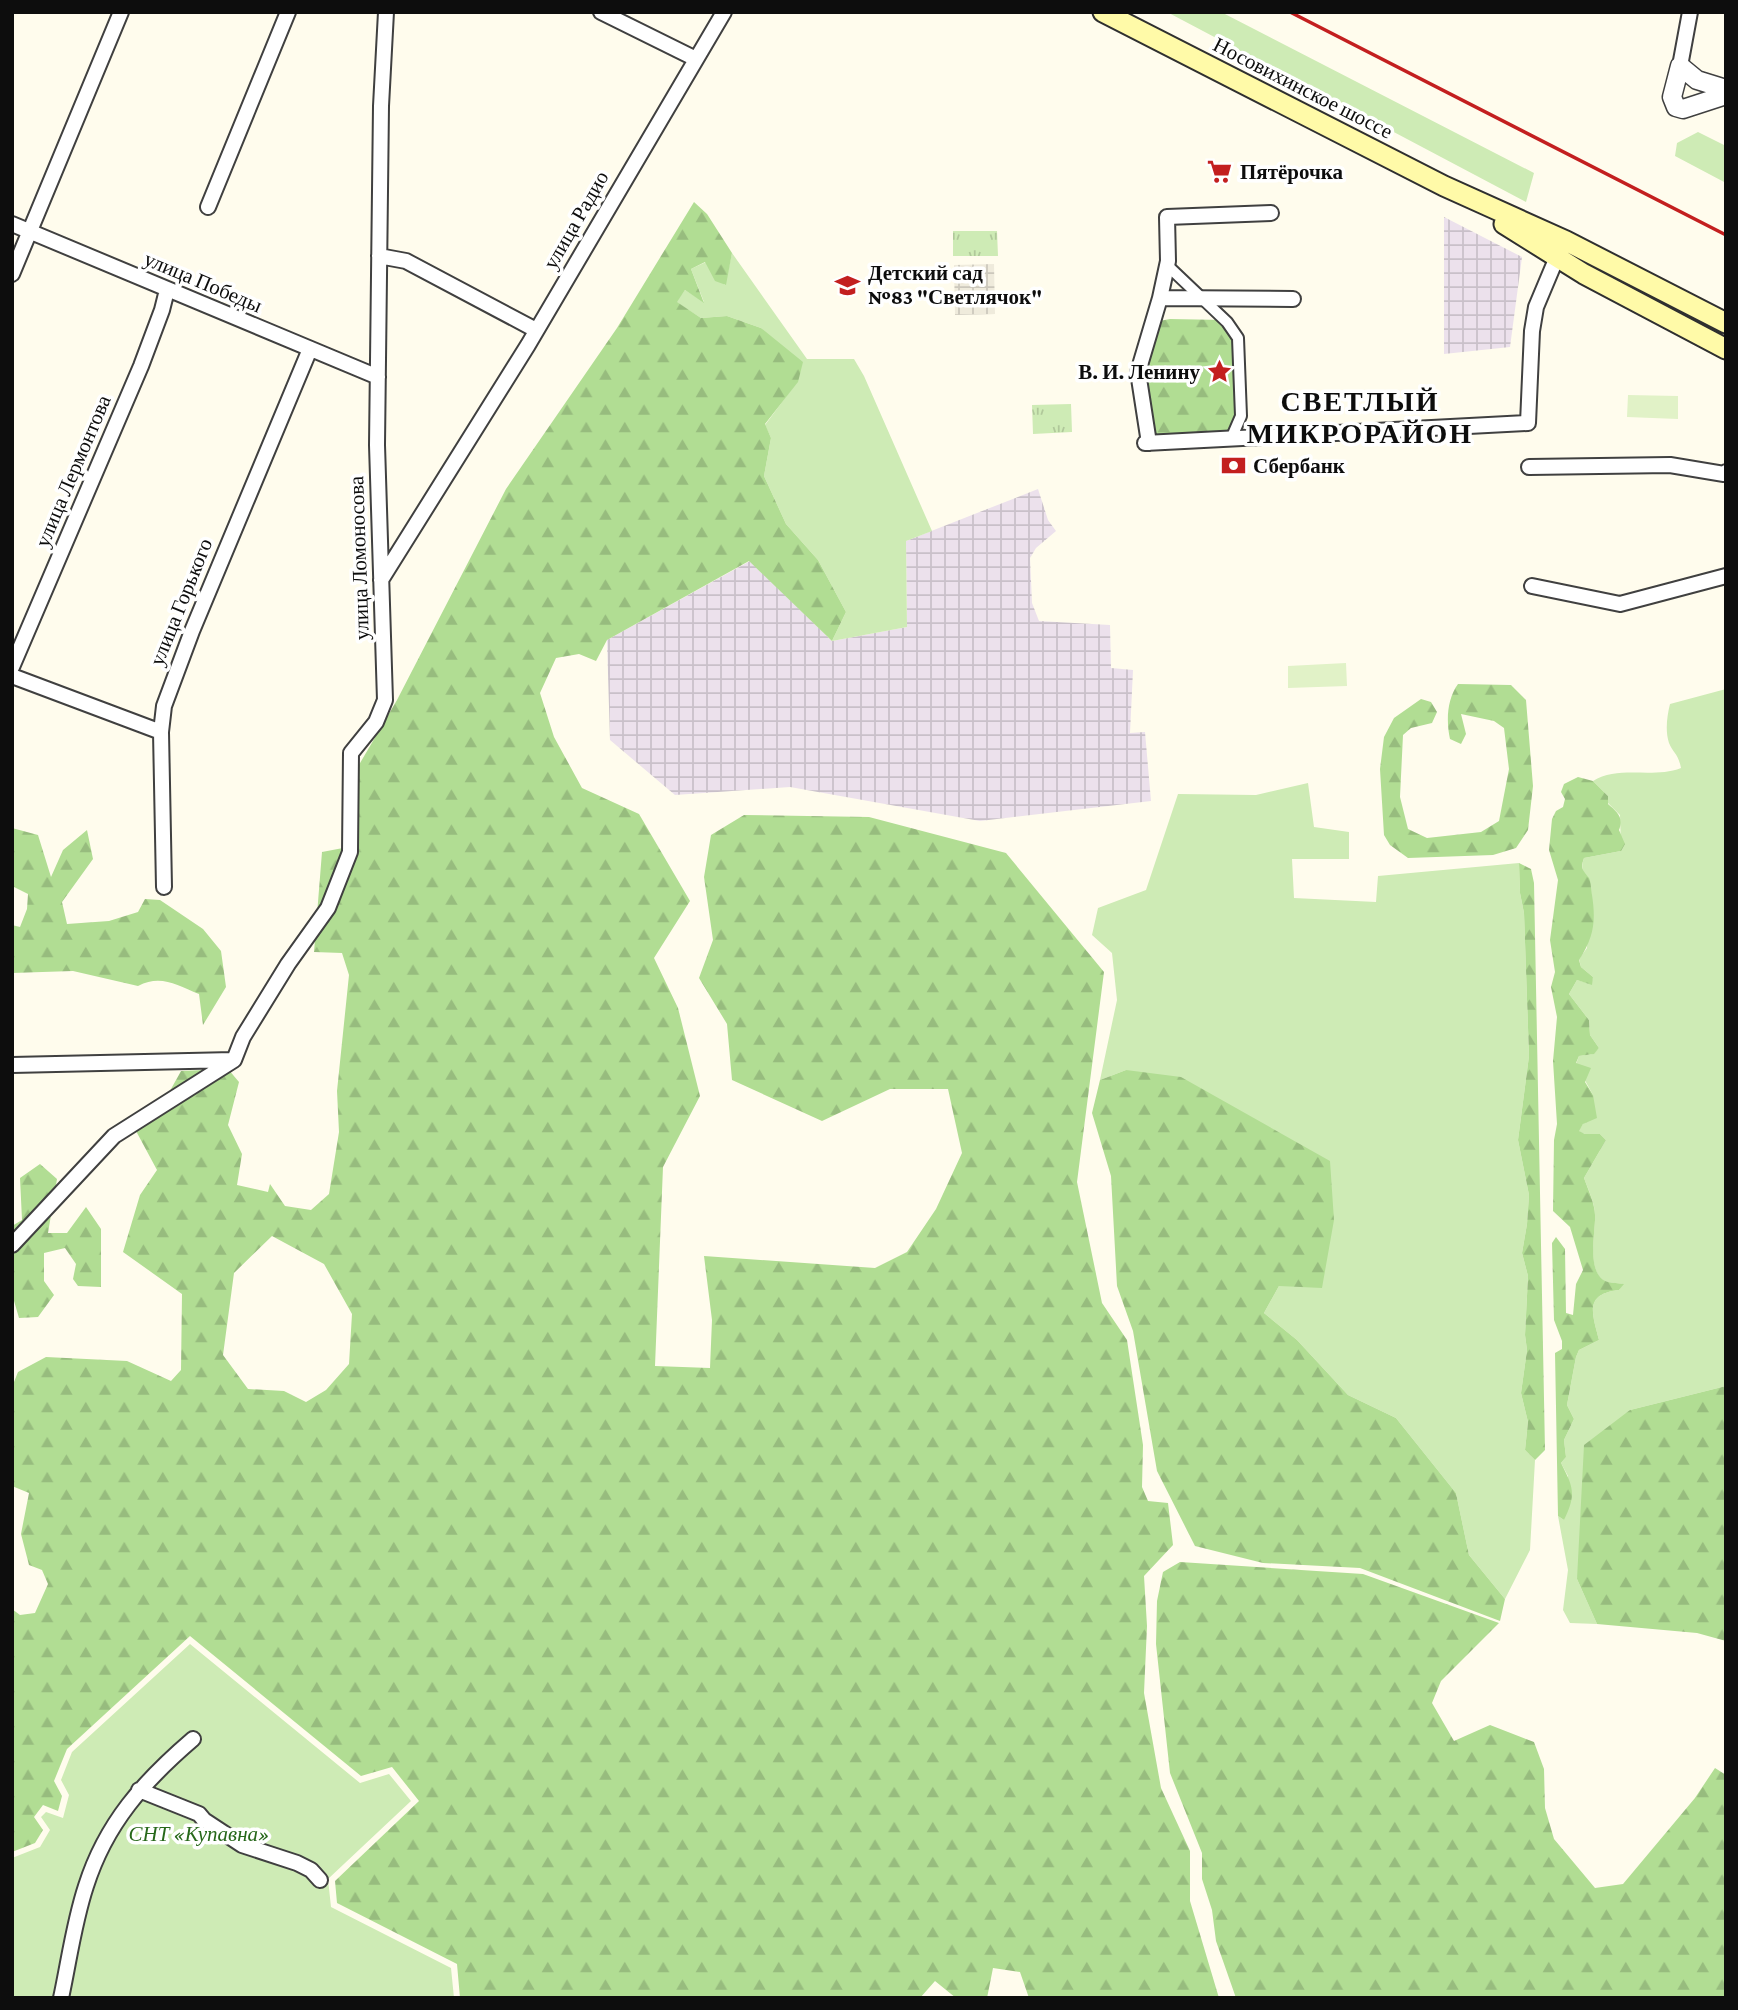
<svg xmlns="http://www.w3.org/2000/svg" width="1738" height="2010" font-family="'Crimson Pro',serif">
<defs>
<pattern id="industrial-grid" width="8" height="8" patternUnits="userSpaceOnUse" patternTransform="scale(1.75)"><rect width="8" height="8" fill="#ece1ec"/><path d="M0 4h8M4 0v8" fill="none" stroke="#c9c0c9"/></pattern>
<pattern id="forest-firs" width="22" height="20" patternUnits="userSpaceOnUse" patternTransform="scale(1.75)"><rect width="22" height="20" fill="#b1dd93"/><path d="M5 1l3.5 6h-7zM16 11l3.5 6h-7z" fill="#97bc7e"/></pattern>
<pattern id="park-tufts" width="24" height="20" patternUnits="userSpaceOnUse" patternTransform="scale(1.75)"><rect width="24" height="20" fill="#ceebb5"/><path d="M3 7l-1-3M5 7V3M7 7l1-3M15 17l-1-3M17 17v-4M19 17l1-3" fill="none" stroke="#b0c89a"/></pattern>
<pattern id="plaza-grid" width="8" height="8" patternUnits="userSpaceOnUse" patternTransform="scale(1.75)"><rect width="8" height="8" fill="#efebdc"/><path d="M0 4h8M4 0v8" fill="none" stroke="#ccc8bc"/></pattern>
</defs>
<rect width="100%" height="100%" fill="#fffced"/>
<path fill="url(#industrial-grid)" d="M1444 217 1522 257 1510 347 1444 354Z
M1038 489 1048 520 1056 531 1036 548 1030 558 1032 603 1039 621 1110 625 1111 668 1133 670 1130 733 1145 732 1151 801 980 821 790 787 675 795 610 740 607 640 750 561 832 641 907 627 906 541Z"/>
<path fill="#ceebb5" d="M1167 12H1221L1534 173 1526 202Z
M1698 132 1726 146V183L1675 156 1677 143Z
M732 253 807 359H854L864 376 932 531 906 541 907 627 832 641 846 612 818 560 786 524 764 476 771 438 765 425 797 382 761 328 727 316 701 318 676 302 685 290 704 302 691 269 706 262 725 285Z
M1726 689V1386L1630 1410 1577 1579 1597 1624 1570 1623 1563 1610 1568 1570 1558 1516 1564 1520 1568 1476 1561 1463 1566 1457 1564 1440 1574 1419 1567 1405 1576 1357 1579 1350 1599 1340C1592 1313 1584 1294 1619 1290L1623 1284C1618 1283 1612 1283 1607 1282 1585 1274 1596 1231 1595 1215 1595 1203 1588 1189 1584 1178L1606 1140 1600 1134H1585L1578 1131 1583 1124 1593 1095 1576 1064 1579 1056 1593 1054 1599 1048 1590 1035 1589 1020 1569 994 1577 980 1591 984 1593 977 1581 967 1579 959 1587 948 1589 879C1582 872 1581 867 1584 858L1621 851 1620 815 1608 803V796L1593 781C1618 765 1653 779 1681 768 1678 753 1673 753 1669 743 1665 731 1667 716 1670 704Z
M1308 783 1314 827 1349 832V859H1292L1294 898 1376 902 1378 876 1519 863 1520 893 1524 913 1529 1056 1518 1140 1529 1195 1527 1224 1522 1253 1528 1276 1525 1335 1527 1350 1521 1393 1528 1422 1525 1450 1535 1460 1530 1550 1505 1599 1469 1555 1456 1493 1396 1418 1348 1395 1297 1340 1264 1313 1279 1286 1126 1070 1100 1080 1117 1000 1112 953 1092 935 1098 908 1146 890 1178 794 1256 795Z
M190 1644 360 1783 389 1774 411 1801 328 1879 331 1907 451 1968 454 1998H12V1858L40 1847 50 1830 41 1817 46 1812 63 1818 69 1795 61 1780 72 1752Z"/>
<path fill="url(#forest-firs)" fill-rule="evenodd" d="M694 202 707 214 732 253 726 285 715 281 705 262 691 269 704 303 685 290 677 302 701 318 727 316 761 328 803 362 798 382 765 424 771 438 764 476 786 524 818 560 846 612 832 641 749 561 607 640 596 661 579 654 556 658 540 693 554 737 582 788 639 814 690 901 654 958 678 1008 700 1096 663 1167 655 1366 710 1368 712 1320 704 1256 875 1268 907 1252 936 1209 962 1153 948 1089H890L822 1121 732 1080 727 1024 699 978 713 940 704 877 711 835 744 815 869 817 1006 853 1104 972 1077 1182 1102 1303 1127 1340 1143 1445 1142 1487 1148 1501 1168 1503 1173 1545 1144 1576 1147 1626 1144 1693 1161 1788 1190 1851V1901L1219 1998H1029L1020 1972 993 1968 987 1998H956L935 1981 920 1998H460L457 1964 337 1903 335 1881 419 1801 392 1767 361 1776 190 1636 67 1749 54 1781 62 1796 58 1811 43 1805 34 1817 43 1830 35 1843 12 1852V1609L20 1615 35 1613 48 1584 42 1570 29 1565 21 1534 29 1493 12 1486V1387L18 1372 46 1357 127 1361 171 1381 181 1370 182 1294 123 1252 140 1195 157 1170 136 1131 140 1117 166 1098 181 1071 228 1069 239 1082 228 1125 242 1154 237 1185 268 1192 270 1184 285 1206 311 1210 329 1194 339 1132 337 1091 349 975 342 953 314 952 322 852 343 848 346 787 397 700 506 489 617 328ZM272 1236 324 1264 352 1314 349 1364 326 1390 306 1402 284 1391 248 1389 223 1355 234 1273Z
M1170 319 1224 320 1236 343 1238 415 1228 436 1155 439 1145 389 1154 322Z
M1458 684 1511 685 1526 700 1533 786 1528 830 1516 848 1493 855 1408 858 1390 845 1384 835 1380 769 1384 737 1394 718 1421 699 1431 702 1437 712 1432 723 1411 728 1403 735 1400 797 1408 829 1427 838 1481 832 1499 821 1509 769 1504 728 1494 721 1461 714 1466 734 1461 744 1450 739C1446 721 1447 699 1458 684Z
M1578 777 1593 781 1608 796V804C1617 812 1624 817 1619 830L1625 844 1621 851 1584 858C1580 869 1583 870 1589 878 1591 882 1591 890 1592 895 1596 921 1594 937 1579 960L1581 967 1593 977 1592 985 1577 980 1569 994 1589 1020 1590 1035 1599 1048 1594 1054 1579 1056 1576 1063 1591 1068 1585 1082 1593 1095 1597 1118 1583 1124 1579 1131 1585 1134H1600L1606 1140 1584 1178C1588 1189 1595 1204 1595 1215 1596 1232 1585 1275 1608 1282 1612 1283 1619 1283 1624 1284L1619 1290C1584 1294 1592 1313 1599 1340L1579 1350 1576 1357 1567 1405 1574 1419 1564 1440 1566 1457 1561 1463C1574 1488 1576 1495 1564 1520L1558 1516 1555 1353 1562 1349V1341L1554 1320 1552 1243 1556 1237 1565 1249 1566 1313 1573 1315 1576 1284 1583 1270 1570 1227 1553 1211 1554 1140 1557 1124 1553 1061 1557 1017 1551 987 1555 972 1550 940 1558 880 1549 850 1552 819 1556 811 1563 807 1565 799 1561 792 1564 784Z
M12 828 38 835 51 877 63 850 87 830 93 859 62 902 67 924 109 921 138 912 145 899 160 900 203 929 221 951 226 987 203 1025 199 994C176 985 161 974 138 986L73 971 12 973V925L20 927 27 909 28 894 12 886Z
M1519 863 1531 869 1534 883 1545 1450 1535 1460 1525 1450 1528 1422 1521 1393 1527 1350 1525 1335 1528 1276 1522 1253 1527 1224 1529 1195 1518 1140 1529 1056 1524 913 1520 893Z
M1126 1070 1181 1077 1330 1161 1334 1220 1322 1288 1279 1286 1264 1313 1297 1340 1348 1395 1396 1418 1456 1493 1469 1555 1505 1599 1500 1621 1360 1568 1263 1563 1195 1546 1157 1471 1133 1331 1117 1286 1111 1176 1092 1113 1100 1080Z
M40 1164 57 1179 48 1233H67L86 1207 101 1229V1287L78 1286 73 1279 76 1264 65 1248 44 1253V1281L54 1295 38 1317 19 1318 12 1294V1226L22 1220 20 1178Z
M1726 1386V1641L1697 1633 1597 1624 1577 1579 1584 1445 1630 1410Z
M1180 1562 1363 1574 1499 1623 1441 1681 1432 1703 1454 1741 1490 1725 1534 1742 1544 1769 1545 1808 1554 1839 1595 1888 1623 1884 1695 1798 1715 1768 1726 1775V1998H1236L1216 1941 1212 1910 1202 1879V1853L1170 1773 1156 1644 1157 1601 1163 1572Z"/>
<path fill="url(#park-tufts)" d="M953 231H997L998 256H953Z
M1071 404 1072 432 1033 434 1032 405Z"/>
<path fill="#e1f2c7" d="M1628 395 1678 396V419L1627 417Z
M1346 663 1347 686 1288 688V666Z"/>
<path fill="url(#plaza-grid)" d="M994 264 995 314 955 315 954 265Z"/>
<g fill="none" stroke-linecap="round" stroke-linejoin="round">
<defs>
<path id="pedestrian" d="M1167 265 1227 322 1238 338 1241 416 1231 439"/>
<path id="minor" d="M601 12 696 59
M1680 66 1690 12
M208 207 288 12
M1271 213 1167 217 1168 261 1160 298 1293 299
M12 224 378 377
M379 256 406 261 536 330
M12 274 121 12
M1145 443 1528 423 1532 331 1536 307 1557 257
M1149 443 1138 372 1160 298
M1529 467 1670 465 1724 474 1726 472
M381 580 528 345 724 12
M1532 586 1620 604 1726 576
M12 667 141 366 162 310 167 290
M12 676 161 732
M164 887 161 732 164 706 192 631 310 349
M234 1060 243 1037 288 964 328 908 350 852 351 753 376 722 385 700 377 445 381 106 386 12
M12 1065 233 1060
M12 1245 114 1136 234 1060
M139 1790 199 1814 204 1820 242 1845 297 1863 311 1870 320 1880
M61 1998C69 1961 74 1922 86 1886 106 1823 144 1781 193 1739"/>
<path id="tertiary" d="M1680 66 1672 97 1676 107 1683 109 1726 95
M1680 66 1697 80 1726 89"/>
<path id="secondary" d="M1103 12 1444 186 1566 241 1726 323
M1504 224 1584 274 1726 349"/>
</defs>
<use href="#pedestrian" stroke="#404040" stroke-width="14"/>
<use href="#minor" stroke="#404040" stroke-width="18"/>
<use href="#tertiary" stroke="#404040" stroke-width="21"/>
<use href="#secondary" stroke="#2f2f2f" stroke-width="23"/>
<use href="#pedestrian" stroke="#fff" stroke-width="10"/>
<use href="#minor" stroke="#fff" stroke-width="14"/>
<use href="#tertiary" stroke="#fff" stroke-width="18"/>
<use href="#secondary" stroke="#fffaa8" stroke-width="19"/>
<path stroke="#c31f1f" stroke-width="3.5" d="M1290 12 1726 235"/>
</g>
<defs>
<symbol id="supermarket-bare" viewBox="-9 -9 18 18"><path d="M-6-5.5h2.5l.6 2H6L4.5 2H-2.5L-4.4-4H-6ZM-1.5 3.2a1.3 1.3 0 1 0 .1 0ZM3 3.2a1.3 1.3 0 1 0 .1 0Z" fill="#c31f1f" stroke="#fff" stroke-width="2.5" paint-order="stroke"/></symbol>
<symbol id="school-bare" viewBox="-9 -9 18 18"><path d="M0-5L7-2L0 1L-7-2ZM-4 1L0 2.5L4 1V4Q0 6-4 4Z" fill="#c31f1f" stroke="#fff" stroke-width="2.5" paint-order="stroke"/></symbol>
<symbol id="sight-bare" viewBox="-9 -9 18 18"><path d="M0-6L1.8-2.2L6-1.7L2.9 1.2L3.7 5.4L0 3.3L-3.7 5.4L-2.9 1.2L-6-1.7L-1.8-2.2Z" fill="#c31f1f" stroke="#fff" stroke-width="2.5" paint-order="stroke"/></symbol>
<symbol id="bank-bare" viewBox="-9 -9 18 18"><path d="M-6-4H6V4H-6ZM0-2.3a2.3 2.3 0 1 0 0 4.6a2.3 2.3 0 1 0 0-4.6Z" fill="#c31f1f" stroke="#fff" stroke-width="2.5" paint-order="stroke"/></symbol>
</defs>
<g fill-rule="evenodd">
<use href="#supermarket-bare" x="1202" y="154" width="35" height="35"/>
<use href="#school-bare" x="830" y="268" width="35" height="35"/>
<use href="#sight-bare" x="1202" y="354" width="35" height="35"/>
<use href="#bank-bare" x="1216" y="448" width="35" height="35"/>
</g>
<g text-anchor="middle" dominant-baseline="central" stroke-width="7" stroke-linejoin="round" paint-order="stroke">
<g font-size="21" fill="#0d0d0d" stroke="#fff">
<text transform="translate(1303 88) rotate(27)">Носовихинское шоссе</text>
<text transform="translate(576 220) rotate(-60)">улица Радио</text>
<text transform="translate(203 282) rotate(23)">улица Победы</text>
<text transform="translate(73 471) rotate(-67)">улица Лермонтова</text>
<text transform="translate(359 558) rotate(-92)">улица Ломоносова</text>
<text transform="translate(181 602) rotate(-68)">улица Горького</text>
</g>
<g font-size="21" font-weight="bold" fill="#0d0d0d" stroke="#fff" text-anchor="start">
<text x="1240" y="172">Пятёрочка</text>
<text x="868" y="273">Детский сад<tspan x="868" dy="24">№83 "Светлячок"</tspan></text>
<text x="1200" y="372" text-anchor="end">В. И. Ленину</text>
<text x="1253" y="466">Сбербанк</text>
</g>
<g font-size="21" font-style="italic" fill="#27681a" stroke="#fff">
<text x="199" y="1834">СНТ «Купавна»</text>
</g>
<g font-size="28" font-weight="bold" letter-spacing="2" fill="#0d0d0d" stroke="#fff">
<text x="1360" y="401">СВЕТЛЫЙ<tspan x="1360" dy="32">МИКРОРАЙОН</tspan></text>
</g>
</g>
<rect width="1738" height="2010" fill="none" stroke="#0d0d0d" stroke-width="28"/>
</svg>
